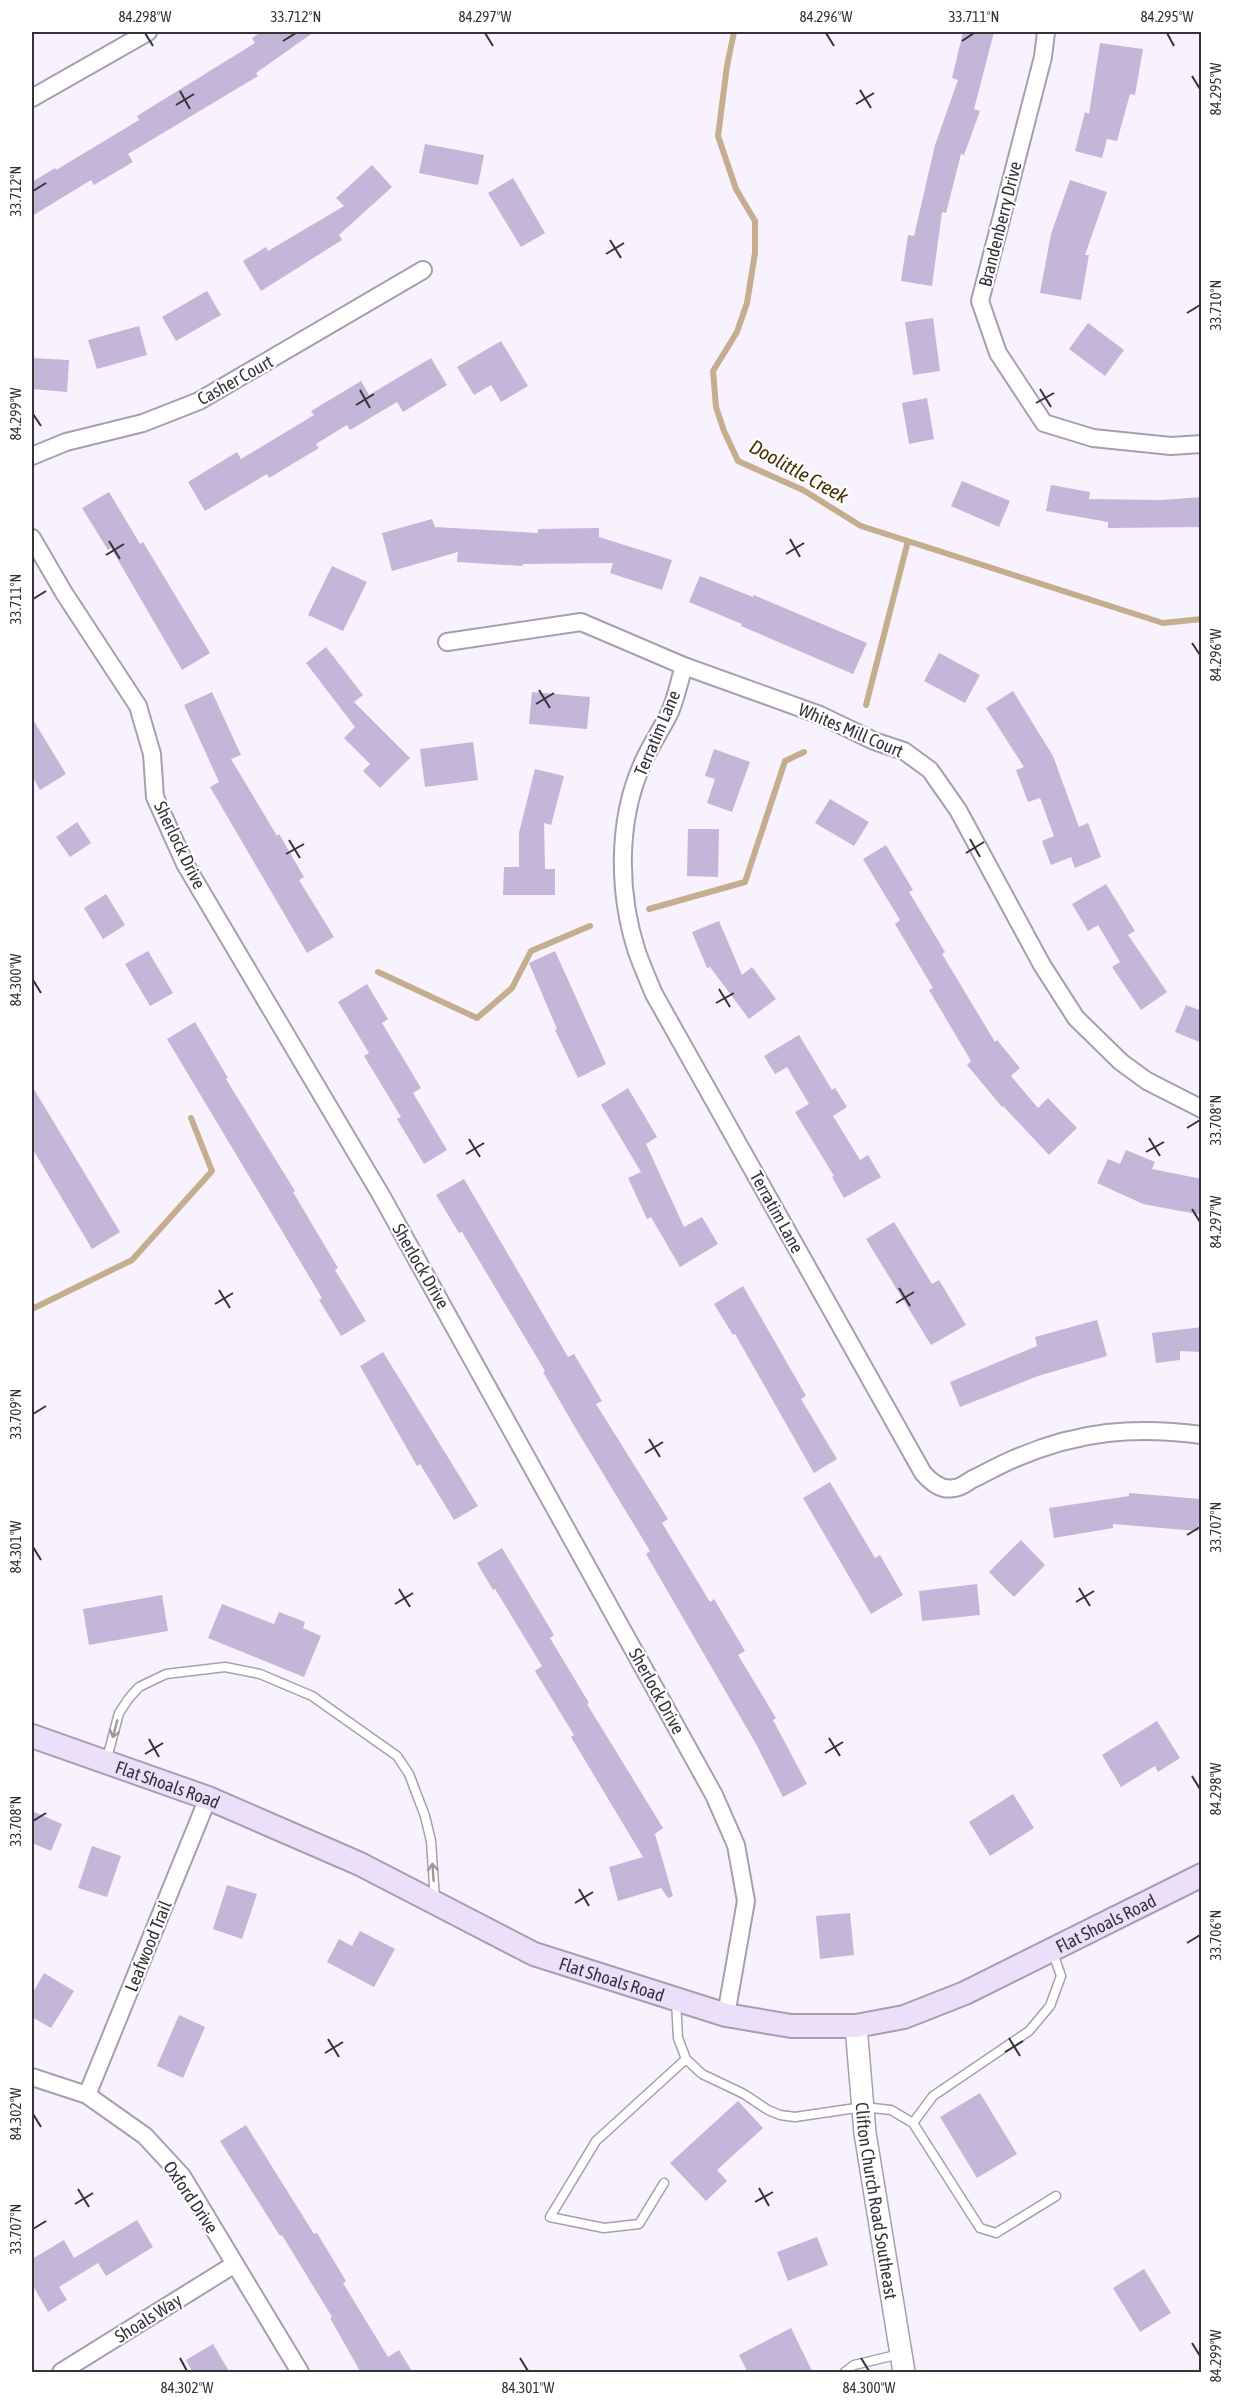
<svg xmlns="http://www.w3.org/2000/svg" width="1233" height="2404" font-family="'Asap Condensed',sans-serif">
<rect width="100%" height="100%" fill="#f7f2fe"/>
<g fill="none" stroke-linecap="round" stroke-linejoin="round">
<path stroke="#c4ae8d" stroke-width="6" d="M734 32 727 66 718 136 736 189 755 221V253L747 303 737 332 713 371 716 407 724 431 738 461 803 490 861 526 1163 623 1202 619
M866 705 908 541
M649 909 745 882 785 761 804 752
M378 972 477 1018 512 988 531 951 590 926
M32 1309 132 1260 212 1171 191 1118"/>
</g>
<path fill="#c4b6d9" d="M261 32H314L256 73 258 76 128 154 133 162 94 185 91 180 32 216V182L55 168 56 170 139 120 137 116 255 43 252 38Z
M963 32H994L974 109 980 111 964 155 961 154 946 213 942 212 932 286 901 281 908 235 914 236 935 145 958 80 952 78Z
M1100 43 1143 49 1135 95 1130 94 1117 141 1107 139 1102 158 1075 151 1085 112 1089 114Z
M425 144 484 155 478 185 419 173Z
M372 165 392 187 339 235 342 240 261 291 243 261 266 247 268 251 344 206 336 198Z
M513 178 545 233 521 247 488 193Z
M1070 180 1107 192 1085 255H1089L1081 300 1040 293 1051 234Z
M207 291 221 315 176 341 162 317Z
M933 318 940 371 913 375 905 322Z
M1088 323 1124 350 1105 376 1069 349Z
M139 326 147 355 97 369 88 340Z
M501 341 528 386 501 402 491 385 474 395 457 367Z
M32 358 69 360 67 392 32 389Z
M431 358 447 385 403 412 397 402 350 430 347 425 316 444 319 448 269 478 267 474 205 511 188 482 237 452 241 459 314 415 311 411 361 381 369 395Z
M927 398 934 439 909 444 902 403Z
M962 481 1010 501 999 527 951 506Z
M1051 485 1090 492 1089 499 1161 500 1202 497V527L1108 528V522L1046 511Z
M109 492 140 544 143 542 210 653 182 670 111 548 108 550 82 508Z
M432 519 435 527 538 533V529L599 528V537L672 560 662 590 610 573 613 563 523 564V566L457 562 458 552 392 571 382 533Z
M332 566 367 582 343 631 308 615Z
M700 576 753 597 754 595 867 643 853 674 741 626 742 624 689 602Z
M326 647 363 695 354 702 410 758 380 788 363 771 370 764 344 738 355 727 306 663Z
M939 653 980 675 965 703 924 681Z
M1013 691 1053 756 1079 827 1088 823 1101 857 1075 868 1071 857 1051 865 1042 841 1054 836 1040 798 1028 802 1016 770 1024 767 986 708Z
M212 692 241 755 231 759 277 836 279 834 304 877 299 880 334 937 307 953 210 787 219 782 184 705Z
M532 692 590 697 587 729 529 724Z
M32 718 66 774 40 790 32 776Z
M473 742 478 780 425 787 420 749Z
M714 749 750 762 732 812 707 803 715 779 705 776Z
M535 769 564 776 551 825 544 823 545 869H555V895H503L504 867H519V833Z
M830 799 869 822 854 846 815 823Z
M77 822 91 843 70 857 56 837Z
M688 829H719L718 877 687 876Z
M886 845 913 890 909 892 945 952 942 954 995 1042 997 1040 1020 1068 1011 1076 1038 1108 1048 1098 1077 1128 1049 1155 1003 1106 1002 1107 967 1065 971 1061 929 990 933 988 895 924 900 920 863 859Z
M1106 884 1135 931 1128 935 1167 992 1141 1010 1112 967 1120 962 1098 925 1088 931 1072 904Z
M106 894 125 925 103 939 84 908Z
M719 921 742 975 752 967 776 999 749 1019 710 967 707 968 692 932Z
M148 951 173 993 150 1006 125 964Z
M555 951 606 1064 578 1078 555 1030 557 1029 529 963Z
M367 984 388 1019 382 1023 421 1088 413 1093 447 1150 424 1164 397 1119 401 1117 364 1056 369 1053 338 1002Z
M1186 1005 1202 1011V1043L1175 1032Z
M195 1022 228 1078 226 1079 295 1191 293 1192 338 1268 335 1270 366 1321 341 1336 319 1300 322 1298 167 1039Z
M799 1035 832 1090 835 1088 847 1107 833 1116 860 1160 868 1155 881 1177 844 1198 832 1177 834 1176 795 1112 809 1104 787 1067 775 1074 764 1056Z
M32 1086 120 1232 92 1249 32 1148Z
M628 1088 657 1137 646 1144 684 1227 702 1217 718 1244 680 1267 651 1217 647 1219 628 1178 641 1172 601 1105Z
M1126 1150 1155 1162 1152 1169 1202 1179V1215L1143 1204 1097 1183 1108 1159 1120 1164Z
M464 1179 568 1357 574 1354 602 1401 596 1404 668 1519 662 1523 710 1602 714 1599 745 1651 738 1655 776 1718 773 1720 807 1784 783 1797 756 1744 646 1554 650 1551 576 1429 543 1372 545 1371 462 1232 459 1233 436 1195Z
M894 1222 932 1284 939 1280 966 1325 931 1345 866 1239Z
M743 1286 806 1396 801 1399 837 1459 814 1473 735 1334 733 1335 714 1304Z
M1097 1320 1107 1356 1038 1376 960 1407 950 1382 1037 1346 1035 1337Z
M1202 1327V1352L1180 1351V1360L1156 1363 1152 1333Z
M383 1352 478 1506 454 1520 420 1464 417 1466 360 1366Z
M830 1482 875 1558 880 1555 903 1595 871 1614 803 1498Z
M1129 1493 1201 1499 1198 1531 1113 1524V1528L1054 1538 1049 1508 1129 1496Z
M1021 1540 1045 1565 1014 1597 989 1572Z
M502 1548 554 1635 550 1638 589 1703 587 1704 663 1828 655 1834 673 1896 668 1898 661 1888 618 1901 609 1867 643 1857 571 1737 574 1735 535 1671 542 1666 495 1589 493 1590 477 1563Z
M977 1584 980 1615 922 1621 919 1591Z
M162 1595 168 1631 89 1645 83 1609Z
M222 1604 274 1624 279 1612 305 1622 303 1628 321 1636 304 1677 208 1638Z
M1157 1721 1180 1758 1158 1772 1155 1766 1121 1787 1102 1755Z
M1013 1794 1034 1828 990 1856 969 1822Z
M32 1811 62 1824 51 1851 32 1843Z
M92 1846 121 1856 107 1897 78 1888Z
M227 1885 257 1894 242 1939 213 1929Z
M850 1913 854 1955 820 1959 816 1916Z
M360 1931 395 1949 374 1987 327 1962 339 1939 352 1946Z
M44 1973 74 1991 51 2028 32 2017V1994Z
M179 2015 205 2027 183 2078 157 2066Z
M980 2093 1017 2154 977 2178 940 2117Z
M738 2101 763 2128 717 2170 727 2181 706 2201 670 2163Z
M246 2125 314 2234 317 2233 346 2281 343 2283 388 2357 399 2350 413 2373H361L330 2318 332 2317 282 2235 280 2236 220 2141Z
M137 2220 153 2247 106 2276 98 2263 59 2287 67 2300 48 2312 32 2284V2259L64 2240 74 2258Z
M817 2237 828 2265 788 2281 777 2252Z
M1144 2269 1171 2313 1140 2332 1113 2288Z
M791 2328 813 2373H748L739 2355Z
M213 2344 230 2373H193L186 2360Z"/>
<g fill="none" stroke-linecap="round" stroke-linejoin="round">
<defs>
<path id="service" d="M106 1762 119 1713 129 1698 139 1687 166 1674 225 1667 260 1674 312 1696 397 1756 409 1774 425 1816 431 1841 435 1900
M676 2001 678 2038 686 2059 702 2074 744 2094 768 2110 780 2115 795 2117 863 2107 891 2110 913 2123 980 2228 996 2233 1056 2196
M913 2123 933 2096 1029 2031 1050 2006 1061 1976 1052 1950
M664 2183 639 2224 604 2228 550 2217 596 2141 686 2059
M845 2372 854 2365 900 2354"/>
<path id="minor" d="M1046 32 1043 57 980 301 998 353 1044 423 1093 438 1171 446 1202 444
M32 98 148 32
M32 456 66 442 143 423 199 401 423 270
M32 538 64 593 138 706 152 754 155 797 185 864 381 1195 714 1795 736 1845 746 1901 726 2015
M447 642 581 622 684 666 820 715 874 741 904 751 930 770 958 810 1042 965 1076 1018 1121 1062 1147 1081 1202 1109
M684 666C679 682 676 699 669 714 660 732 648 749 641 767 617 823 618 894 637 952 642 966 648 980 654 994L923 1473C931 1482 941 1491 954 1488 960 1488 966 1483 971 1480 986 1473 1001 1464 1016 1458 1079 1431 1134 1426 1202 1435
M32 2077 87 2095 145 2136 182 2176 300 2372
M87 2095 208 1798
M61 2372 235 2264"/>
<g id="tertiary">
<path id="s1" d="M856 2026 865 2133 904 2372"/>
</g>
<g id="secondary">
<path id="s2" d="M32 1736 208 1798 360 1864 534 1954 726 2015 791 2026H856L904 2017 965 1993 1202 1875"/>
</g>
</defs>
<use href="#service" stroke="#a69fb1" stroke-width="11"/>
<use href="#minor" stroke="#a69fb1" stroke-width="20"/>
<use href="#tertiary" stroke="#a69fb1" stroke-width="24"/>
<use href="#secondary" stroke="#a69fb1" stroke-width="26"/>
<use href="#service" stroke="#fff" stroke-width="8"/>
<use href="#minor" stroke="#fff" stroke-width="16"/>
<use href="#tertiary" stroke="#fff" stroke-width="21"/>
<use href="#secondary" stroke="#ebdffa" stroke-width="22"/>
</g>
<defs><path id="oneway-shaft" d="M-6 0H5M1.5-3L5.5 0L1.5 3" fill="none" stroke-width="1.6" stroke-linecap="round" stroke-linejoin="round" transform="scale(1.5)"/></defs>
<g stroke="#9a999c">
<use href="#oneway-shaft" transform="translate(115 1729) rotate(105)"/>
<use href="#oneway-shaft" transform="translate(433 1872) rotate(-94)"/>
</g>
<path fill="none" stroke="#35333a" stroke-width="2" d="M145 33 153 46M485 33 493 46M826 33 834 46M1167 33 1174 46M283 41 296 33M962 41 974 33M1192 76 1200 89M860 90 871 108M180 91 190 109M856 104 874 93M176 105 194 94M33 191 46 183M610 240 621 258M606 254 624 243M1187 313 1200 305M1040 389 1051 407M360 390 370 408M1036 403 1054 393M356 405 374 394M33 414 41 426M790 539 800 557M109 541 120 559M786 554 804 543M106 555 124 544M33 599 46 591M1192 643 1200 655M539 690 550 708M536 704 554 693M970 839 980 857M289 840 300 858M966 853 984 842M286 854 304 844M33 980 41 993M719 989 730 1007M716 1003 734 993M1187 1128 1200 1120M1149 1138 1160 1156M469 1139 480 1157M1146 1152 1164 1142M466 1154 484 1143M1192 1209 1200 1222M899 1288 910 1306M219 1290 230 1308M896 1303 914 1292M215 1304 233 1293M33 1414 46 1406M649 1439 660 1457M645 1453 663 1442M1187 1535 1200 1527M33 1547 41 1560M1079 1588 1090 1606M399 1589 410 1607M1076 1602 1094 1591M395 1604 413 1593M829 1738 840 1756M149 1739 159 1757M825 1753 843 1742M145 1754 163 1743M1192 1776 1200 1789M33 1821 46 1813M579 1889 589 1906M575 1903 593 1892M1187 1943 1200 1935M1009 2038 1020 2056M328 2039 339 2057M1005 2052 1023 2041M325 2053 343 2042M33 2114 41 2127M759 2188 769 2206M78 2189 89 2207M755 2202 773 2192M75 2204 93 2193M33 2229 46 2221M1192 2343 1200 2356M180 2358 187 2371M520 2358 528 2371M861 2358 869 2371"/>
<g text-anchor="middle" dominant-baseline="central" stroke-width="4.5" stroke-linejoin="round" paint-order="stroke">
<g font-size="18" fill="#35333a" stroke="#fff">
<text transform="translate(1000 224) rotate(-76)">Brandenberry Drive</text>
<text transform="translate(235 380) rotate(-29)">Casher Court</text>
<text transform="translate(851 730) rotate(23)">Whites Mill Court</text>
<text transform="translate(657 733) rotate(-67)">Terratim Lane</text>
<text transform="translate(180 845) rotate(64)">Sherlock Drive</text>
<text transform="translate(777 1212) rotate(61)">Terratim Lane</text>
<text transform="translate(421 1266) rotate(60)">Sherlock Drive</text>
<text transform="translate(657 1691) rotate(61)">Sherlock Drive</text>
<text stroke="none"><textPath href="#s2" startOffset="144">Flat Shoals Road</textPath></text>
<text stroke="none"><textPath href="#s2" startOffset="1152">Flat Shoals Road</textPath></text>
<text transform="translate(148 1946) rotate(-68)">Leafwood Trail</text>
<text stroke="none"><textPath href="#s2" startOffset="630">Flat Shoals Road</textPath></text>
<text transform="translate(191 2197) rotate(56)">Oxford Drive</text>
<text stroke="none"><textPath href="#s1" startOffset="176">Clifton Church Road Southeast</textPath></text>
<text transform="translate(148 2318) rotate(-32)">Shoals Way</text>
</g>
<g font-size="20" font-style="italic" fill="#473004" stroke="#fff">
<text transform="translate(799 471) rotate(29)">Doolittle Creek</text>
</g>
</g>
<rect width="1233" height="2404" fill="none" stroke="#ffffff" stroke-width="66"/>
<rect x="33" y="33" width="1167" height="2338" fill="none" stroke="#35333a" stroke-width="2"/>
<g font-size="15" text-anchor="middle" fill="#35333a">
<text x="145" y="22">84.298°W</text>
<text x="296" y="22">33.712°N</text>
<text x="485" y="22">84.297°W</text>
<text x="826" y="22">84.296°W</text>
<text x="974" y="22">33.711°N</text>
<text x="1167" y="22">84.295°W</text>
<text transform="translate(1216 89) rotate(-90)" y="5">84.295°W</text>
<text transform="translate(16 191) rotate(-90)" y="5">33.712°N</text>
<text transform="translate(1216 305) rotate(-90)" y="5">33.710°N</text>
<text transform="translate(16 414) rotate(-90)" y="5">84.299°W</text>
<text transform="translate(16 599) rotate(-90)" y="5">33.711°N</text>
<text transform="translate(1216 655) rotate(-90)" y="5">84.296°W</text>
<text transform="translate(16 980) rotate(-90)" y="5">84.300°W</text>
<text transform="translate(1216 1120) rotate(-90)" y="5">33.708°N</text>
<text transform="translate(1216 1222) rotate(-90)" y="5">84.297°W</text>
<text transform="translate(16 1414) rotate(-90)" y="5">33.709°N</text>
<text transform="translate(1216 1527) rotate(-90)" y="5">33.707°N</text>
<text transform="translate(16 1547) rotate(-90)" y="5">84.301°W</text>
<text transform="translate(1216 1789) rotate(-90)" y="5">84.298°W</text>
<text transform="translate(16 1821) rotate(-90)" y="5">33.708°N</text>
<text transform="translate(1216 1935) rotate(-90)" y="5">33.706°N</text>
<text transform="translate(16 2114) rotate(-90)" y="5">84.302°W</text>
<text transform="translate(16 2229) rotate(-90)" y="5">33.707°N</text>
<text transform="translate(1216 2356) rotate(-90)" y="5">84.299°W</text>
<text x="187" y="2393">84.302°W</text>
<text x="528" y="2393">84.301°W</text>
<text x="869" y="2393">84.300°W</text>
</g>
</svg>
